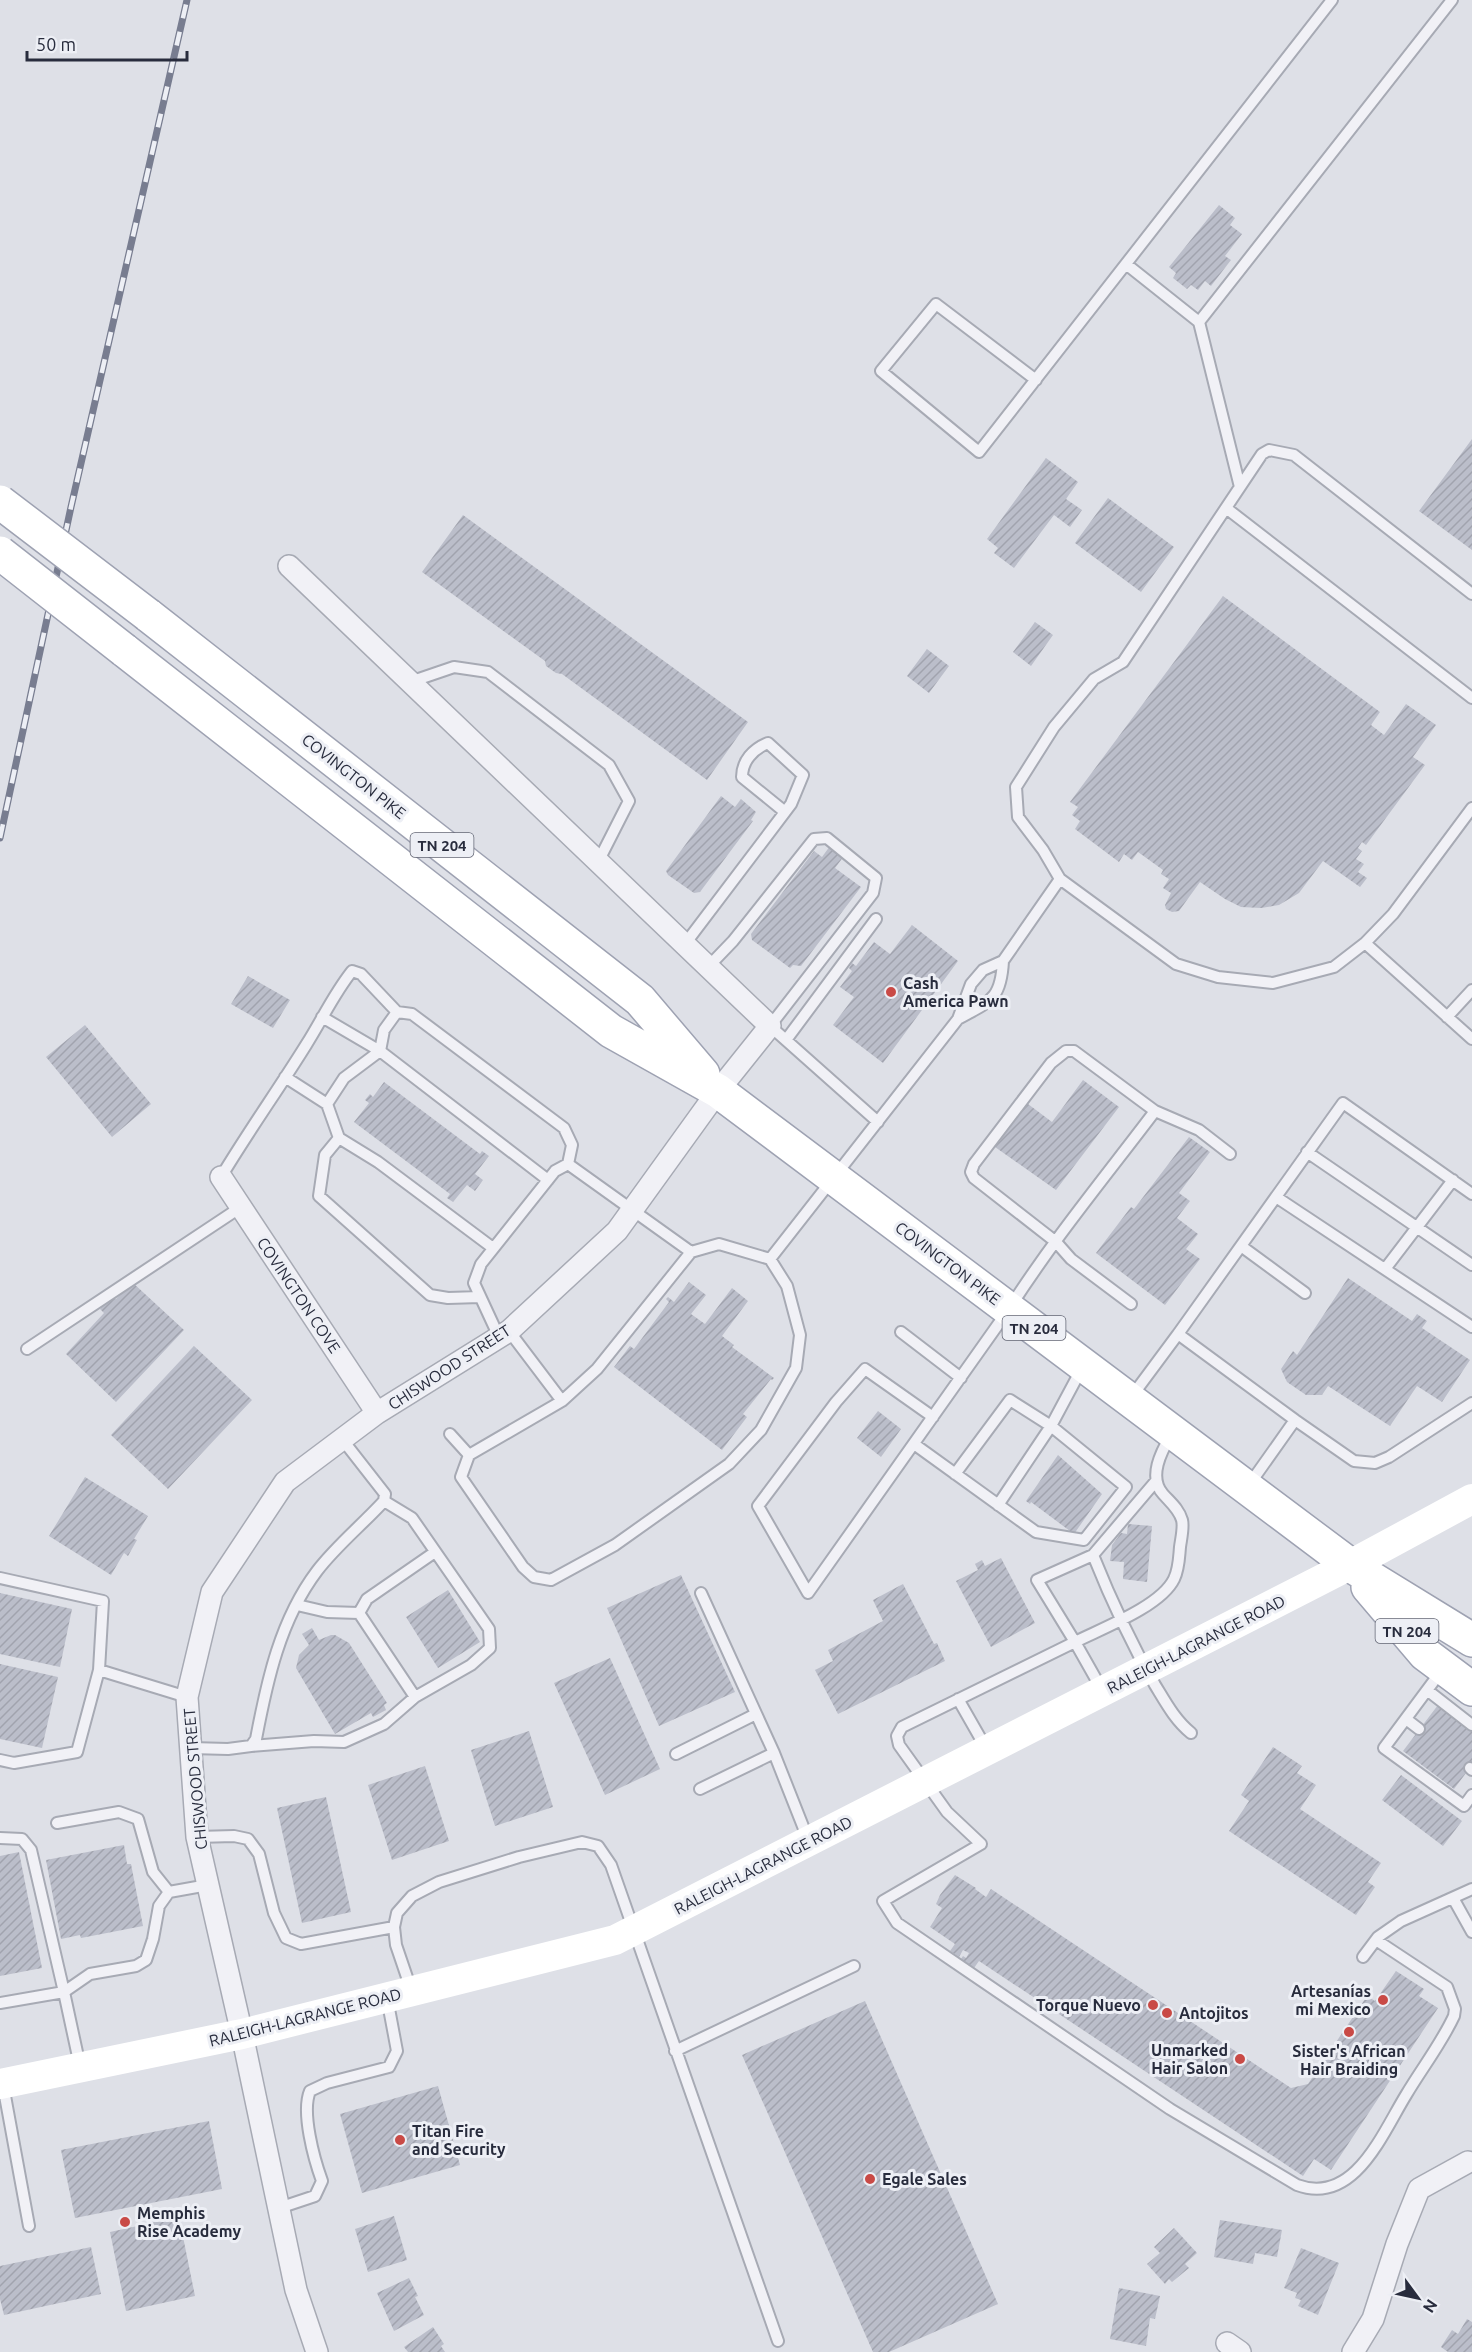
<svg xmlns="http://www.w3.org/2000/svg" width="1472" height="2352" font-family="Ubuntu,sans-serif">
<defs>
<pattern id="building-hatch" width="6" height="6" patternUnits="userSpaceOnUse" patternTransform="scale(1.5)"><rect width="6" height="6" fill="#bbbeca"/><path d="M-1 1l2-2M0 6l6-6M5 7l2-2" fill="none" stroke="#a1a3ae"/></pattern>
</defs>
<rect width="100%" height="100%" fill="#dee0e7"/>
<path fill="url(#building-hatch)" d="M1219 205 1235 218 1230 225 1242 234 1225 256 1231 260 1211 286 1205 281 1198 290 1191 285 1187 289 1173 278 1176 273 1169 267Z
M1472 439V550L1419 511Z
M1046 458 1078 482 1066 499 1082 510 1070 527 1054 515 1014 568 994 553 998 548 987 539Z
M1108 498 1174 547 1141 592 1075 543Z
M463 515 748 722 707 780 562 674 556 673 546 666 545 661 422 572Z
M1223 596 1380 712 1371 725 1384 735 1406 704 1436 725 1413 757 1425 765 1366 845 1362 842 1358 848 1362 851 1356 859 1364 864 1358 872 1367 878 1360 887 1323 861 1299 893 1279 905 1261 908 1241 907 1225 899 1200 882 1179 911 1172 912 1166 909 1165 905 1171 893 1163 888 1169 879 1161 874 1163 870 1138 852 1132 860 1124 854 1119 862 1075 829 1080 821 1072 815 1078 807 1070 802Z
M1035 622 1053 635 1031 666 1013 652Z
M927 649 949 666 929 693 907 676Z
M721 796 735 807 741 799 756 812 751 820 753 821 700 892 694 893 668 875 666 871Z
M830 846 844 856 835 868 861 887 801 966 793 965 790 968 752 940 751 934 814 851 822 857Z
M912 925 958 961 883 1063 833 1025 854 997 840 987 852 971 849 968 852 963 856 966 874 942 890 954Z
M248 976 290 1000 273 1028 231 1004Z
M85 1025 151 1104 112 1137 46 1057Z
M1083 1080 1119 1107 1056 1190 995 1147 1028 1104 1052 1122Z
M384 1082 480 1154 482 1151 489 1156 475 1174 483 1180 475 1191 467 1185 453 1202 447 1198 450 1194 354 1122 369 1103 365 1100 370 1094 373 1097Z
M1189 1137 1210 1152 1179 1193 1190 1201 1177 1218 1198 1234 1186 1249 1200 1259 1165 1305 1096 1253 1131 1207 1134 1209Z
M1348 1278 1412 1321 1417 1314 1427 1321 1422 1328 1470 1360 1442 1402 1417 1386 1390 1426 1328 1386 1322 1395H1306L1287 1382 1281 1369 1293 1351 1297 1355Z
M132 1282 184 1330 116 1402 66 1354 104 1313 100 1309 112 1296 116 1299Z
M689 1282 706 1295 691 1314 705 1324 732 1288 748 1301 722 1336 734 1345 732 1347 774 1378 772 1380 771 1379 743 1414 747 1417 722 1450 614 1367 630 1346 634 1349 669 1302 666 1299 668 1297 674 1302Z
M194 1346 252 1400 168 1489 111 1435Z
M878 1411 901 1429 881 1457 857 1438Z
M1058 1455 1102 1494 1074 1534 1031 1502 1030 1504 1026 1501Z
M85 1477 148 1516 134 1539 137 1540 128 1556 124 1553 111 1575 49 1536Z
M1128 1524 1152 1526 1147 1582 1123 1579 1124 1562 1110 1561 1112 1545 1121 1533 1127 1534Z
M1001 1558 1035 1623 991 1647 956 1581 978 1570 975 1564 982 1560 985 1566Z
M681 1575 735 1692 659 1726 607 1608Z
M903 1584 934 1644 937 1643 945 1661 838 1714 815 1670 833 1661 828 1650 883 1621 873 1600Z
M448 1590 480 1642 438 1668 406 1617Z
M0 1593 72 1609 60 1667 0 1654Z
M312 1628 319 1640 331 1635H335L349 1643 387 1703 384 1705 386 1710 373 1717 371 1713 335 1734 296 1668 299 1655 309 1645 302 1634Z
M610 1658 660 1769 605 1795 554 1683Z
M0 1664 58 1677 42 1748 0 1739Z
M1438 1705 1472 1730V1765L1454 1789 1403 1751Z
M529 1731 553 1807 495 1826 471 1750Z
M1273 1747 1302 1766 1297 1773 1316 1785 1300 1809 1381 1863 1368 1882 1375 1887 1356 1915 1229 1831 1249 1801 1241 1795Z
M425 1766 449 1841 392 1860 368 1785Z
M1401 1775 1462 1821 1443 1846 1382 1800Z
M326 1797 351 1912 302 1923 277 1808Z
M124 1845 127 1864H131L143 1926 81 1938 80 1935 61 1939 46 1860Z
M19 1852 42 1968 0 1976V1856Z
M955 1875 976 1888 975 1889 986 1897 991 1889 1291 2088 1308 2084 1367 1996 1375 2001 1396 1971 1424 1989 1419 1996 1438 2008 1331 2170 1314 2159 1303 2176 979 1961 974 1968 961 1959 963 1956 966 1958 969 1953 963 1950 959 1957 950 1951 955 1944 930 1927 942 1908 936 1904 940 1895Z
M865 2001 998 2304 889 2352H873L742 2055Z
M438 2086 460 2165 362 2193 340 2114Z
M209 2121 222 2189 75 2218 61 2150Z
M394 2216 407 2260 368 2272 355 2229Z
M179 2217 195 2296 126 2311 110 2232Z
M1220 2220 1282 2230 1277 2257 1255 2253 1253 2264 1214 2257Z
M1174 2228 1197 2253 1185 2264 1189 2268 1172 2282 1169 2279 1165 2284 1147 2264 1160 2253 1154 2247Z
M91 2247 101 2294 4 2315 0 2299V2266Z
M1301 2248 1339 2263 1318 2315 1298 2306 1301 2300 1295 2298 1297 2293 1284 2288Z
M409 2278 418 2296 415 2297 424 2315 394 2331 377 2293Z
M1119 2288 1160 2296 1155 2319 1150 2318 1146 2346 1110 2339Z
M1467 2319 1472 2322V2352H1448L1441 2347 1452 2330 1458 2334Z
M433 2327 444 2344 441 2346 445 2352H408L404 2347Z"/>
<g fill="none" stroke-linecap="round" stroke-linejoin="round">
<defs>
<path id="service" d="M1126 264 1199 322
M1036 380 936 304 881 371 979 452 1332 0
M1240 487 1199 322 1452 0
M1226 508 1472 698
M1472 594 1294 455 1269 450 1262 454 1123 662 1094 679 1054 727 1016 787 1018 817 1043 850 1060 879 1176 964 1218 977 1273 983 1334 967 1365 943 1393 914 1472 808
M410 682 454 667 488 672 609 765 629 801 598 862
M1365 943 1472 1039
M685 944 785 812 791 804 803 775 768 743C753 749 742 761 742 777L785 812
M708 967 733 941 814 839 827 838 876 878 873 893 770 1026 878 1122
M322 1017 380 1051 344 1078 327 1104 339 1138
M1447 1017 1472 990
M958 1019C990 1001 1001 1000 1003 961
M786 1040 876 919
M285 1077 327 1104
M1155 1111 1199 1130 1230 1154
M1307 1152 1472 1265
M221 1177C248 1132 278 1090 306 1045 322 1020 333 995 352 971L361 974 397 1012
M548 1180 380 1051 384 1030 397 1012 412 1014 564 1128 572 1145 568 1164
M1276 1197 1472 1327
M1241 1246 1305 1293
M770 1259 787 1286 800 1335 796 1368 761 1430 729 1464 615 1545 551 1580 534 1577 523 1567 461 1477 469 1455 562 1401 597 1369 691 1252 719 1244 770 1259 958 1019 971 984 983 970 1003 961 1060 879
M1385 1269 1453 1180
M480 1297 448 1298 430 1295 319 1196 325 1155 339 1138 378 1162 493 1248
M509 1331 562 1401
M901 1332 961 1378
M1178 1334 1343 1103 1472 1194
M499 1337 474 1283 481 1264 555 1171 568 1164 691 1252
M27 1349 241 1207
M1132 1396 1178 1334 1295 1420 1249 1485
M933 1417 865 1369 836 1402 758 1506 808 1593 1009 1309C1053 1240 1105 1177 1155 1111L1074 1051H1066L1051 1063 974 1164 971 1172 974 1178 1056 1242 1071 1259 1131 1304
M1295 1420 1354 1461 1375 1463 1389 1457 1472 1403
M450 1434 469 1455
M914 1444 1036 1532 1084 1540 1126 1487 1051 1426 1010 1400 955 1474
M1156 1481 1093 1555C1111 1600 1131 1643 1155 1685 1166 1703 1175 1720 1191 1733
M384 1501 412 1518 489 1629 490 1648 471 1665 415 1697 359 1613 367 1599 435 1552
M998 1505 1051 1426 1082 1368
M1093 1555 1037 1580 1075 1642C1103 1628 1161 1606 1174 1579 1179 1569 1179 1558 1180 1547 1181 1539 1184 1527 1182 1520 1179 1509 1170 1502 1163 1494 1148 1477 1161 1452 1171 1435
M0 1578 103 1601 99 1670 187 1697
M701 1593 774 1753
M297 1605 327 1612 359 1613
M1442 1670 1384 1748 1464 1806 1472 1795
M1101 1688 1075 1642 902 1727 897 1736 899 1745 947 1812 981 1844 883 1901 897 1923 1170 2109 1297 2185C1354 2206 1382 2134 1406 2095 1422 2068 1441 2044 1454 2016L1455 2009 1447 1987 1376 1940
M1427 1690 1472 1725
M958 1699 986 1748
M1406 1719 1419 1729
M251 1746 314 1741 344 1742 384 1724 415 1697
M191 1748 228 1749 251 1746 256 1739C267 1681 280 1620 317 1571 336 1546 362 1525 384 1501L385 1494 342 1439
M676 1754 756 1714
M0 1760 14 1763 77 1752 99 1670
M1470 1768 1472 1770
M700 1789 774 1753 808 1839
M57 1823 119 1812 138 1819 153 1872 169 1892
M197 1837 234 1836 248 1839 259 1854 274 1913 286 1938 301 1944 394 1927
M0 1838 22 1839 31 1850 64 1992 0 2003
M1453 1898 1472 1932
M1363 1957 1378 1937 1401 1921 1472 1889
M411 1989 396 1945 394 1927 397 1913 412 1896 439 1882 519 1857 582 1842 598 1846 611 1865 778 2341
M675 2051 854 1966
M80 2066 64 1992 90 1974 136 1966 146 1960 153 1939 159 1906 169 1892 208 1885
M3 2085 29 2226
M279 2208 315 2196 322 2181C314 2159 301 2112 310 2091L327 2083 389 2067 397 2051 387 1998"/>
<path id="minor" d="M289 566 770 1026 718 1091 617 1231 509 1331 377 1413 285 1482 212 1592 187 1697 197 1837 242 2034 296 2290 317 2352
M221 1177 377 1413
M1227 2343 1240 2352
M1353 2352 1373 2319 1397 2244 1419 2189 1468 2162"/>
<path id="primary" d="M148 615 640 1000 703 1074
M124 650 611 1031 718 1091 1350 1565 1472 1640
M1368 1587 1425 1654 1472 1689"/>
</defs>
<use href="#service" stroke="#a7aab4" stroke-width="14"/>
<use href="#minor" stroke="#a7aab4" stroke-width="24"/>
<use href="#primary" stroke="#9ea2b2" stroke-width="36"/>
<use href="#service" stroke="#f1f1f6" stroke-width="10"/>
<use href="#minor" stroke="#f1f1f6" stroke-width="21"/>
<path stroke="#fff" stroke-width="30" d="M0 2084 242 2034 615 1940 1350 1565 1472 1499"/>
<use href="#primary" stroke="#fff" stroke-width="33"/>
<defs>
<path id="rail" d="M0 838 71 507 187 0"/>
</defs>
<use href="#rail" stroke="#787d90" stroke-width="7"/>
<use href="#rail" stroke="#edeff5" stroke-width="4.5" stroke-dasharray="14" stroke-linecap="butt"/>
<defs>
<path id="primary-bridge" d="M0 502 148 615
M0 553 124 650"/>
</defs>
<use href="#primary-bridge" stroke="#9ea2b2" stroke-width="36" stroke-linecap="butt"/>
<use href="#primary-bridge" stroke="#fff" stroke-width="33"/>
</g>
<g fill="#c94a46" stroke="#edeff5" stroke-width="2">
<circle cx="891" cy="992" r="6"/>
<circle cx="1383" cy="2000" r="6"/>
<circle cx="1153" cy="2005" r="6"/>
<circle cx="1167" cy="2013" r="6"/>
<circle cx="1349" cy="2032" r="6"/>
<circle cx="1240" cy="2059" r="6"/>
<circle cx="400" cy="2140" r="6"/>
<circle cx="870" cy="2179" r="6"/>
<circle cx="125" cy="2222" r="6"/>
</g>
<g text-anchor="middle" dominant-baseline="central" stroke-width="6" stroke-linejoin="round" paint-order="stroke">
<g fill="#edeff5" stroke="#636674" stroke-width="1.5">
<rect x="410.5" y="833" width="63" height="24" rx="4.5"/>
<rect x="1002.5" y="1316" width="63" height="24" rx="4.5"/>
<rect x="1375.5" y="1619" width="63" height="24" rx="4.5"/>
</g>
<g font-size="15" font-weight="bold" fill="#282c3d">
<text x="442" y="845">TN 204</text>
<text x="1034" y="1328">TN 204</text>
<text x="1407" y="1631">TN 204</text>
</g>
<g font-size="16" fill="#282c3d" stroke="#edeff5">
<text transform="translate(354 776) rotate(38)">COVINGTON PIKE</text>
<text transform="translate(948 1263) rotate(37)">COVINGTON PIKE</text>
<text transform="translate(299 1295) rotate(56)">COVINGTON COVE</text>
<text transform="translate(449 1367) rotate(-33)">CHISWOOD STREET</text>
<text transform="translate(1196 1644) rotate(-27)">RALEIGH-LAGRANGE ROAD</text>
<text transform="translate(195 1779) rotate(-95)">CHISWOOD STREET</text>
<text transform="translate(763 1865) rotate(-27)">RALEIGH-LAGRANGE ROAD</text>
<text transform="translate(305 2017) rotate(-14)">RALEIGH-LAGRANGE ROAD</text>
</g>
<g font-size="16" font-weight="bold" fill="#282c3d" stroke="#edeff5" text-anchor="start">
<text x="903" y="983">Cash<tspan x="903" dy="18">America Pawn</tspan></text>
<text x="1371" y="1991" text-anchor="end">Artesanías<tspan x="1371" dy="18">mi Mexico</tspan></text>
<text x="1141" y="2005" text-anchor="end">Torque Nuevo</text>
<text x="1179" y="2013">Antojitos</text>
<text x="1228" y="2050" text-anchor="end">Unmarked<tspan x="1228" dy="18">Hair Salon</tspan></text>
<text x="1349" y="2051" text-anchor="middle">Sister's African<tspan x="1349" dy="18">Hair Braiding</tspan></text>
<text x="412" y="2131">Titan Fire<tspan x="412" dy="18">and Security</tspan></text>
<text x="882" y="2179">Egale Sales</text>
<text x="137" y="2213">Memphis<tspan x="137" dy="18">Rise Academy</tspan></text>
</g>
</g>
<g transform="translate(1418 2298) rotate(123)" stroke="#edeff5" stroke-width="4.5" paint-order="stroke">
<path d="M0-4.5L10 22L0 15L-10 22Z" fill="#282c3d"/>
<text y="-9" font-size="16" font-weight="bold" text-anchor="middle" fill="#282c3d">N</text>
</g>
<path d="M27 51v9h160v-9" fill="none" stroke="#282c3d" stroke-width="3"/>
<text x="36" y="51" font-size="18" fill="#282c3d" stroke="#edeff5" stroke-width="4.5" paint-order="stroke">50 m</text>
</svg>
